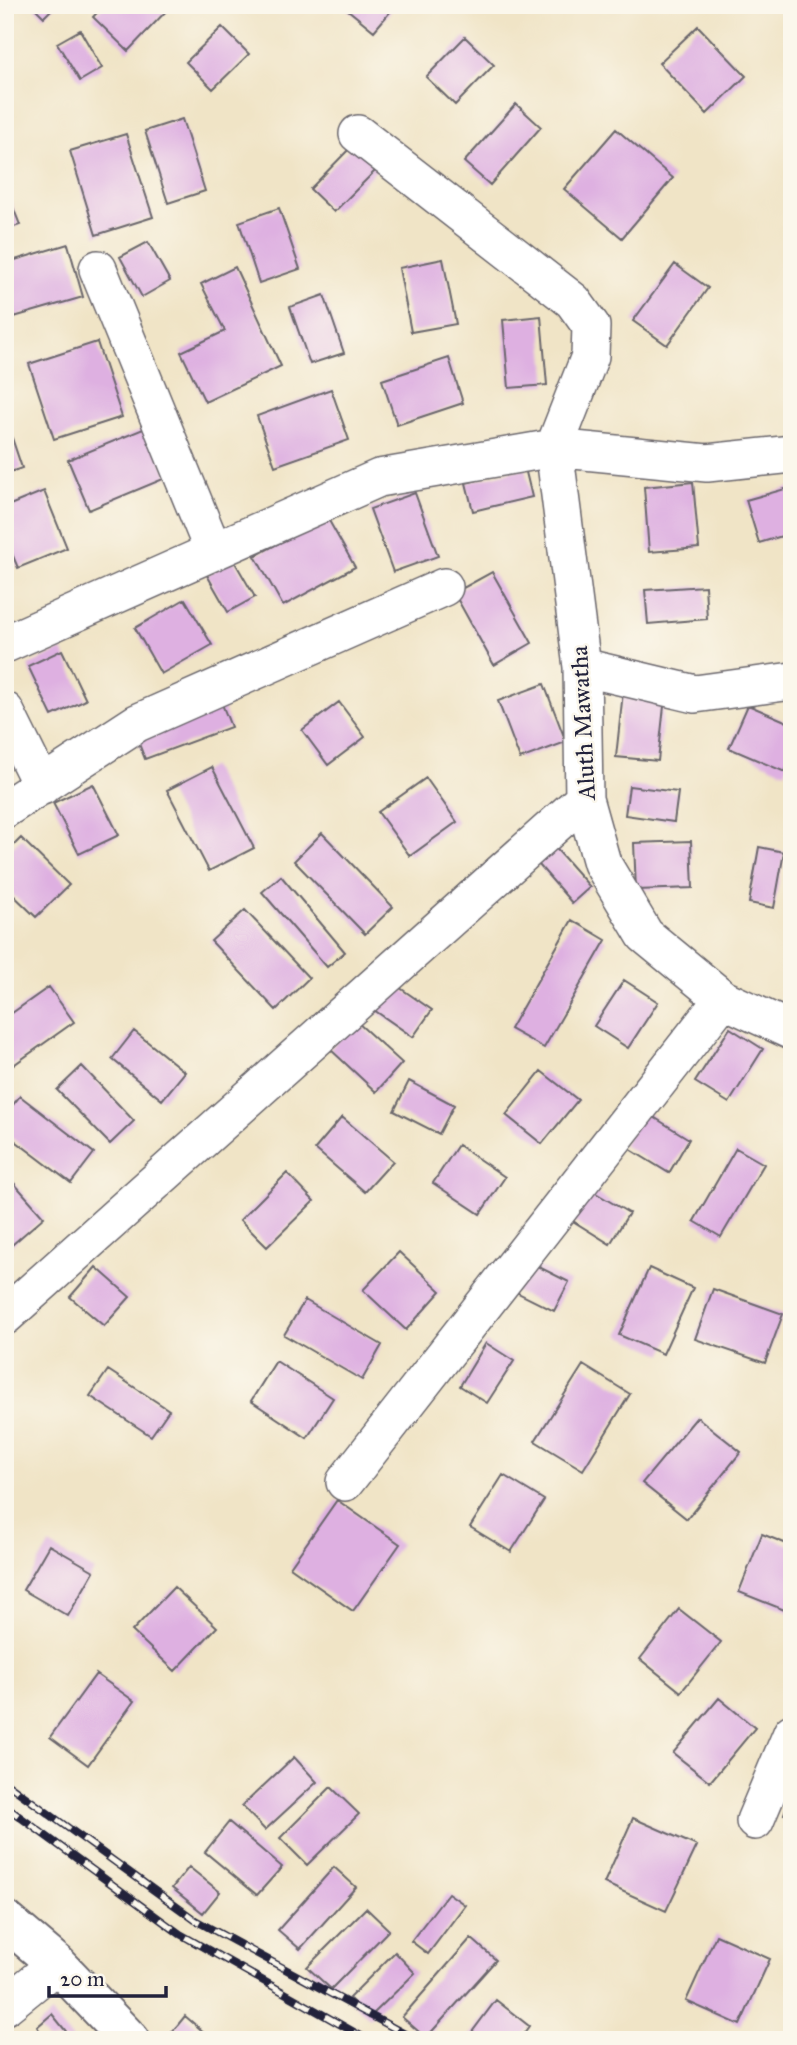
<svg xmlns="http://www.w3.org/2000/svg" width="797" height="2045" font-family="'IM FELL Great Primer',serif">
<rect width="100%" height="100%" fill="#fbf7ec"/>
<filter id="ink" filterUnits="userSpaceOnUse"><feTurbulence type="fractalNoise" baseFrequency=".0143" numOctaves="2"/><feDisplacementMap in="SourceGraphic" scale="14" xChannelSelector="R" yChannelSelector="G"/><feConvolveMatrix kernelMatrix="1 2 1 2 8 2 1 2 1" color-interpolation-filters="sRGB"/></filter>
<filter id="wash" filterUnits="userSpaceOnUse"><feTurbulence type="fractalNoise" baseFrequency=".00686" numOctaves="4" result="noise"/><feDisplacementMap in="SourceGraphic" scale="28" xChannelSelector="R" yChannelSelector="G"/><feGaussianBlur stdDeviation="1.57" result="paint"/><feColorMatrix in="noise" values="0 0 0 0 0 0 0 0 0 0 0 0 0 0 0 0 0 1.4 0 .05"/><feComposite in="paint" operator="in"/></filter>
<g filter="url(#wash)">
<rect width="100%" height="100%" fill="#f0e4c6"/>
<g id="blocks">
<path fill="#deb0e1" d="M32 5H56L44 17Z
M104 5H172L128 51 93 17Z
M342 5H396L374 31Z
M698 26 746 76 707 114 659 63Z
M222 27 249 54 213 89 186 62Z
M80 30 102 68 80 81 57 43Z
M465 37 494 65 455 105 426 77Z
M516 104 541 127 490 185 464 162Z
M182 119 205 191 168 203 145 131Z
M616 129 673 178 622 238 564 189Z
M126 134 153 217 96 235 70 151Z
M353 145 377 169 334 212 310 189Z
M5 187 20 225 5 230Z
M279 208 300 269 259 283 239 222Z
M148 242 170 281 142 297 120 257Z
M68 244 83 297 14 317 5 289V263Z
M443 259 456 324 411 332 399 268Z
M675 264 708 288 667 345 633 321Z
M235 267 281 366 205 402 181 352 225 331 201 284Z
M324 295 344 353 310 364 290 307Z
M541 316 547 385 509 388 503 320Z
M97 342 122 417 54 439 29 364Z
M449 358 463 403 397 425 382 380Z
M331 389 349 440 275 466 257 416Z
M148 427 168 477 89 510 68 460Z
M12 438 22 468 5 474V440Z
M525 468 532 497 473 511 466 483Z
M693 482 699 548 649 552 644 487Z
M792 487V533L759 543 746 500Z
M44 491 67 548 18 568 5 537V507Z
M415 493 438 556 393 572 370 509Z
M327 517 355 567 283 606 255 556Z
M233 559 255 597 228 612 207 575Z
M492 572 532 643 494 665 454 593Z
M705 586 707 619 648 624 645 590Z
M185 599 212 645 161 674 135 628Z
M62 650 86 700 52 716 28 666Z
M544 684 566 742 520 759 498 701Z
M623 692 665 697 658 761 616 757Z
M220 699 231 727 145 759 134 731Z
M339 702 365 737 328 765 302 730Z
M748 705 792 724V757L785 772 729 748Z
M212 767 254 848 209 871 167 790Z
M426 778 457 822 410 856 378 812Z
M93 784 119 835 79 854 53 803Z
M629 786 678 792 674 822 625 815Z
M322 833 393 907 365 934 294 861Z
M544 835 590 887 572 903 526 850Z
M21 838 69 885 36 917 5 887V854Z
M691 841 693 888 636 890 634 843Z
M759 847 784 852 774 908 749 903Z
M281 876 345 952 327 967 262 892Z
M245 910 309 978 276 1010 211 941Z
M572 920 606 940 544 1048 510 1029Z
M790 931H792V966L785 965Z
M377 972 432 1010 413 1037 358 999Z
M624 980 658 1002 628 1048 594 1026Z
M49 987 74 1022 5 1071V1018Z
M357 1022 402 1063 376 1092 330 1049Z
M730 1028 763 1049 729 1103 695 1082Z
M134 1031 185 1072 162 1100 112 1059Z
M82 1066 134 1121 110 1144 57 1090Z
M541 1071 578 1100 542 1144 506 1115Z
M409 1081 454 1105 439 1134 394 1111Z
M20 1096 94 1153 71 1183 5 1133V1115Z
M644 1111 689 1139 669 1173 623 1145Z
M342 1117 393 1161 365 1192 315 1149Z
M458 1145 505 1177 480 1214 433 1183Z
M736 1148 764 1164 721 1237 694 1221Z
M5 1173 44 1217 5 1251Z
M287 1173 314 1201 267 1247 240 1220Z
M579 1183 629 1213 610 1244 560 1213Z
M399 1252 441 1291 406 1330 363 1290Z
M509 1252 569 1282 554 1311 494 1281Z
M96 1267 130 1297 104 1326 70 1297Z
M649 1268 693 1288 663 1354 619 1335Z
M713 1289 783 1314 765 1363 695 1339Z
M305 1300 382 1345 362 1380 284 1335Z
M486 1343 514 1361 487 1403 460 1386Z
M276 1361 333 1398 307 1438 251 1401Z
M583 1365 630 1394 583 1470 535 1441Z
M108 1370 169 1410 151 1436 90 1396Z
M697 1417 741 1452 687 1519 642 1483Z
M503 1475 544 1500 511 1552 470 1527Z
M337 1500 400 1544 353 1611 290 1567Z
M762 1534 792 1546V1613L739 1592Z
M49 1545 94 1571 68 1616 23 1590Z
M174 1587 217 1627 175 1671 132 1631Z
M679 1609 721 1642 681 1692 640 1659Z
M96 1674 134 1701 88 1765 50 1737Z
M719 1698 755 1728 710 1782 673 1753Z
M294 1757 317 1782 265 1830 242 1806Z
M331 1787 359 1814 307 1865 280 1838Z
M792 1791V1816L784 1814Z
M633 1818 697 1846 666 1911 604 1883Z
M229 1822 282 1867 257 1895 205 1852Z
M189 1867 220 1892 203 1913 172 1888Z
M334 1867 356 1887 300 1949 278 1930Z
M448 1893 465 1905 428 1954 411 1941Z
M366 1908 389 1930 331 1989 307 1967Z
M716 1935 770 1959 740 2025 686 2001Z
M471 1938 496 1960 426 2038 402 2017Z
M395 1952 415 1973 369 2018 349 1998Z
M496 2000 529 2026 519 2040H466Z
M52 2014 73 2040H47L37 2027Z
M185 2016 206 2034 202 2040 168 2037Z"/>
</g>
</g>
<g filter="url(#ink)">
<use href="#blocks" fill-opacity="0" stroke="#6a666c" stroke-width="2"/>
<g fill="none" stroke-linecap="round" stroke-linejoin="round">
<defs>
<path id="minor" d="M358 134 573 301 591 326 590 356 554 448 582 667 584 799 602 863 645 935 723 999 792 1031
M98 269 213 550
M5 644 379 478 554 448 707 463 792 454
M582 667 695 694 792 681
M5 711 42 786
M5 809 137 723 444 587
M5 1316 584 799
M345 1482 723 999
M755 1821 792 1733
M5 2006 57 1964"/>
<path id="primary" d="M5 1920 57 1964 130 2040"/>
</defs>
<use href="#minor" stroke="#6a666c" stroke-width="40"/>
<use href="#primary" stroke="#6a666c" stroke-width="42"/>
<use href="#minor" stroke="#fff" stroke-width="37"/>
<use href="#primary" stroke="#fff" stroke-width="38"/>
<defs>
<path id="rail" d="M5 1782 195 1920 416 2040
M5 1806 180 1934 368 2040"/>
</defs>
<use href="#rail" stroke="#22223b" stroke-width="8"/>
<use href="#rail" stroke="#fbf7ec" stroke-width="5" stroke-dasharray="16" stroke-linecap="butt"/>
</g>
</g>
<g text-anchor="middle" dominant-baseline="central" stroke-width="5" stroke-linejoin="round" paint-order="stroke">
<g font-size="24" fill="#22223b" stroke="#fbf7ec">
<text transform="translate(583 723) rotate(-93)">Aluth Mawatha</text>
</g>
</g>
<rect width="797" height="2045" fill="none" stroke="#fbf7ec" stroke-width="28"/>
<path d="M49 1986v10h117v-10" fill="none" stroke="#22223b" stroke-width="3.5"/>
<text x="60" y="1986" font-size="21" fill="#22223b" stroke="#fbf7ec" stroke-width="5" paint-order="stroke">20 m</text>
</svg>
